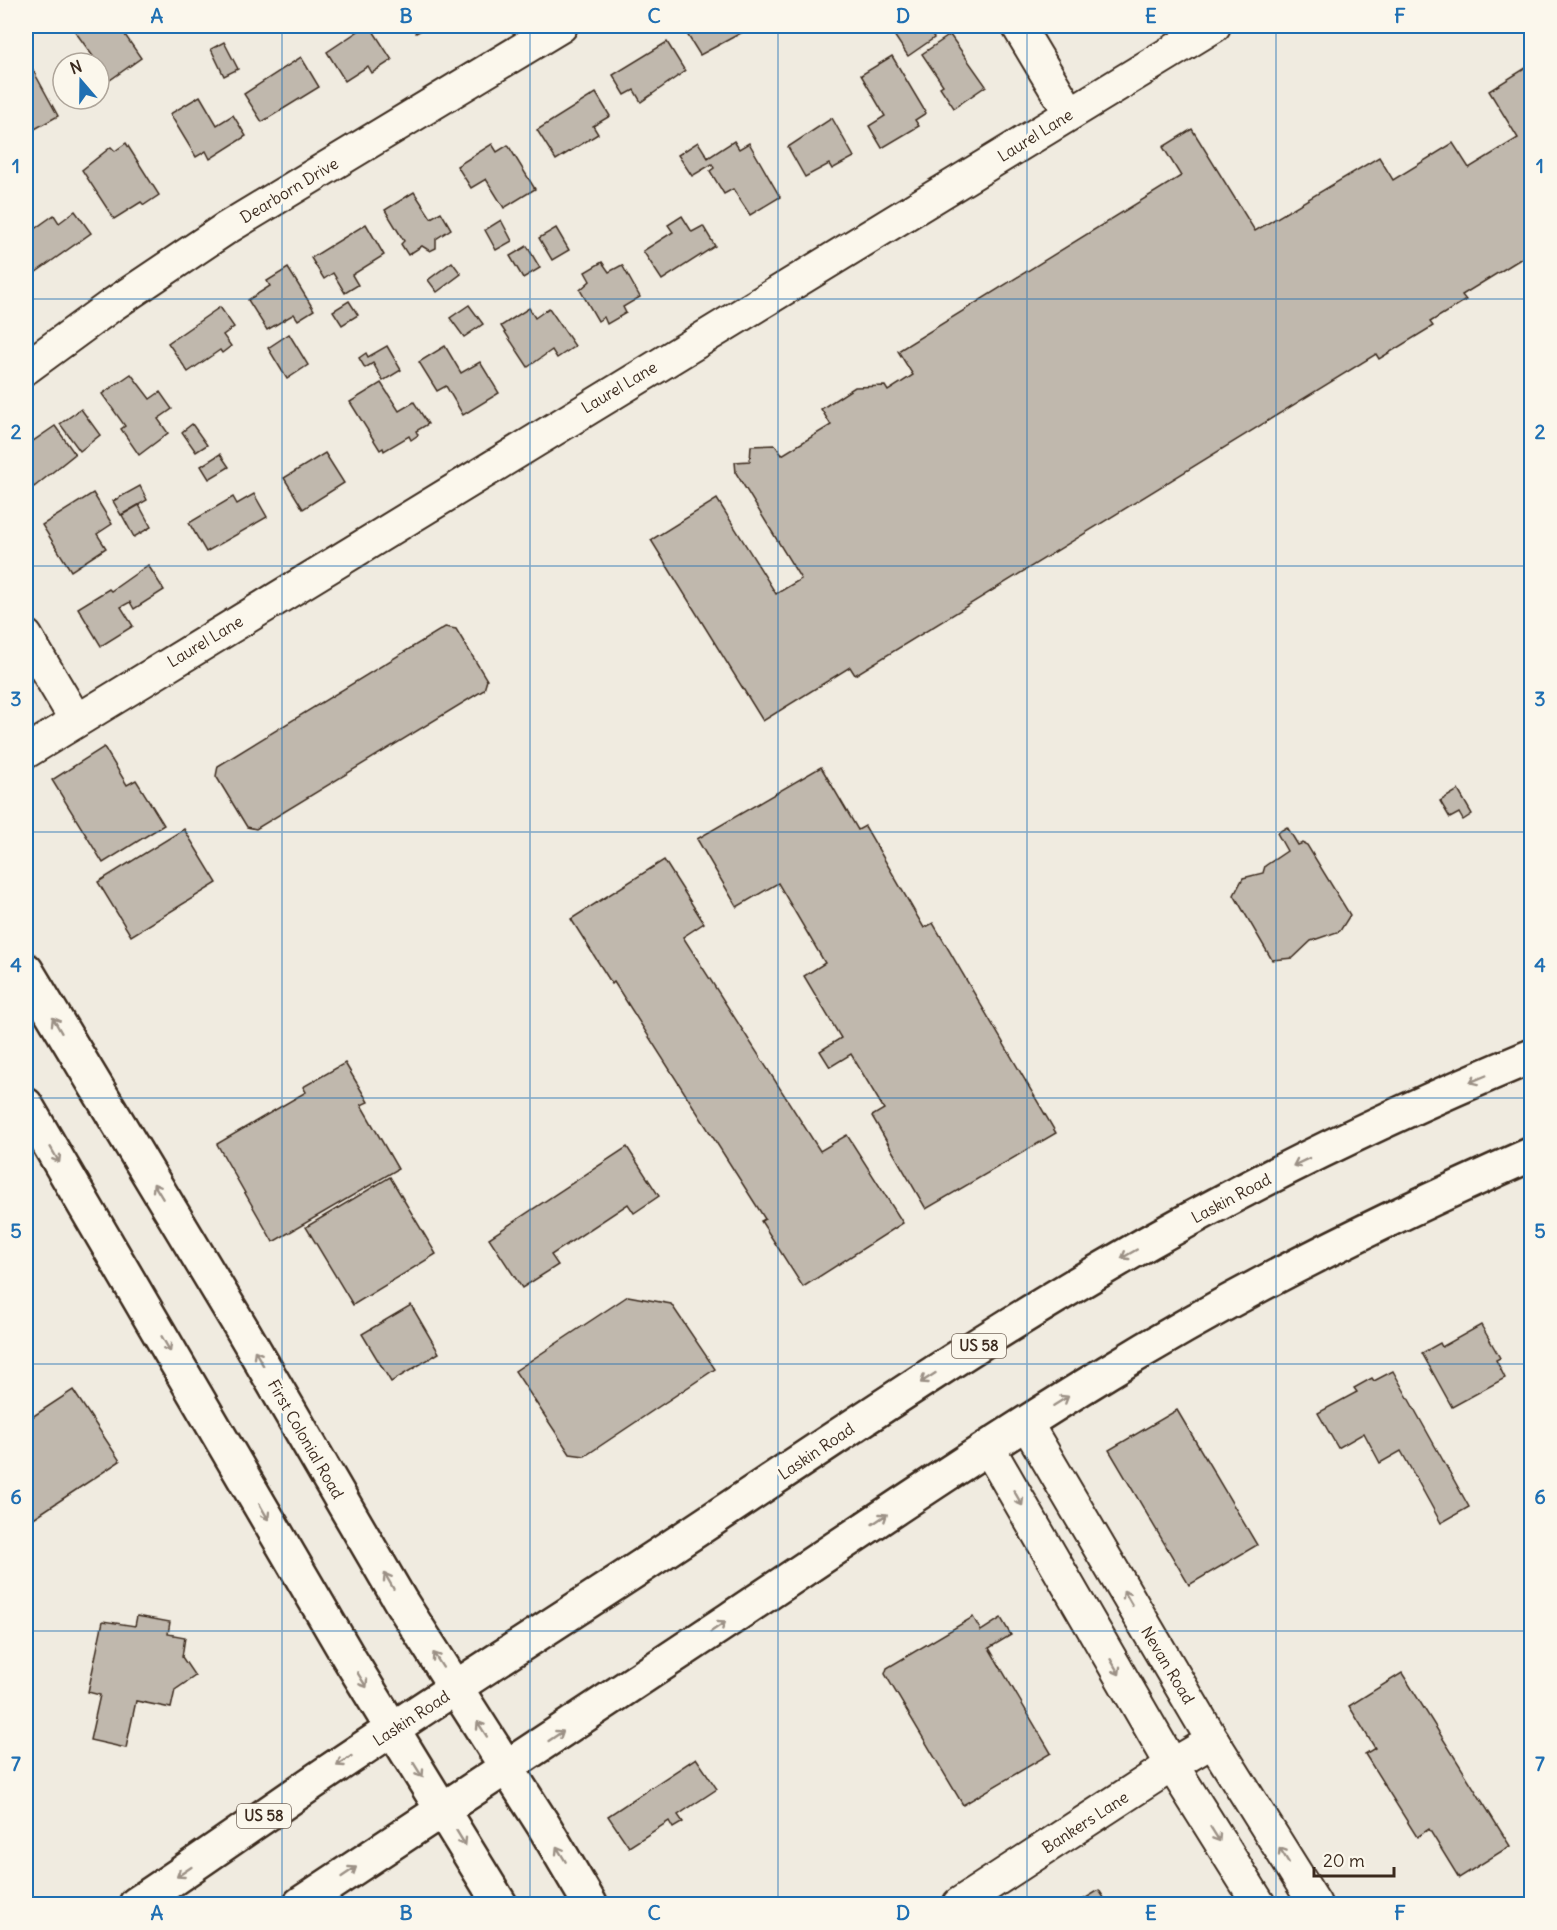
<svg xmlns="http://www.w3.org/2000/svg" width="1557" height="1930" viewBox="0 0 1557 1930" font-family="Delius,sans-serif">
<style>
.building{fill:#c0b8ad;stroke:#3b2a1e;stroke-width:1.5}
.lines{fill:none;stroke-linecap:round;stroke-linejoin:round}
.minor-casing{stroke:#3b2a1e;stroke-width:36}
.secondary-casing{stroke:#3b2a1e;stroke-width:38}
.primary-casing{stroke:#3b2a1e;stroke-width:38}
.minor{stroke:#fbf7ec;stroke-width:32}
.secondary{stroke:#fbf7ec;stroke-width:33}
.primary{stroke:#fbf7ec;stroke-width:33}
.oneway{stroke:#9b9085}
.grid{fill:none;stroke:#1f6fb2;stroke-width:1.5;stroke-opacity:0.55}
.labels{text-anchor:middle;stroke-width:6;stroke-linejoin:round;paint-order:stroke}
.shield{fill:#fbf7ec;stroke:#75685c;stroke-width:1.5}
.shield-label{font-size:15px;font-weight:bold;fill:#3b2a1e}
.street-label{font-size:16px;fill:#3b2a1e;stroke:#fbf7ec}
.neatline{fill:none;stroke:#1f6fb2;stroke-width:2}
.grid-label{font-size:20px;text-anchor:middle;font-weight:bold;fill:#1f6fb2}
</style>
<rect width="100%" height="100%" fill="#f0ebe0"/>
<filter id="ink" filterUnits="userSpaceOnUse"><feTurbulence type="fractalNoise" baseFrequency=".0167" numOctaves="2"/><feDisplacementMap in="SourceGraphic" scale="12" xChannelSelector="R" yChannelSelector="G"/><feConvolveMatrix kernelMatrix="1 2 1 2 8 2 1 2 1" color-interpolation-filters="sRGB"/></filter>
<g filter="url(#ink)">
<g class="building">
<polygon points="81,26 137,26 125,35 141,58 110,80 74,30"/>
<polygon points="366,26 370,26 392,60 372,73 368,66 345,81 327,52"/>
<polygon points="411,26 429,26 416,33"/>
<polygon points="682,26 754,26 700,55"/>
<polygon points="901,26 938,26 930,31 934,38 908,56 892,32"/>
<polygon points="950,35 986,86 954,108 940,87 943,85 922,54"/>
<polygon points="224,42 238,69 224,76 211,49"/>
<polygon points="667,42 685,71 641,102 634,90 625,95 613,75"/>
<polygon points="892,56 926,113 915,120 919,126 882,148 869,126 885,116 861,75"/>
<polygon points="301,57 319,87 262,122 244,94"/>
<polygon points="29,63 58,116 26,134 26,65"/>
<polygon points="1532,64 1532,252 1462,295 1466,300 1430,322 1433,326 1379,359 1376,354 855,675 850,667 763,721 651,540 717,499 776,594 801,579 736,473 735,462 750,461 751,446 775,445 782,455 831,425 821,409 855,387 885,386 888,391 913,375 898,351 1181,176 1163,147 1192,129 1255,231 1379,157 1393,180 1453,143 1469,168 1518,138 1489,91"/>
<polygon points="596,93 610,116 593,126 598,134 556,160 537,130"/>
<polygon points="200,96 217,125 233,115 246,136 210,159 206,151 196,157 170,114"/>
<polygon points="832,118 854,157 832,169 829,164 805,177 788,147"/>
<polygon points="734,141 739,149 749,143 780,197 750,215 733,189 724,194 710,171 714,168 712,164 692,176 678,155 698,142 708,158"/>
<polygon points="126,143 159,195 144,205 141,202 114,219 82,170 111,147 115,151"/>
<polygon points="492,144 497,152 508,145 535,189 504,208 486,179 471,188 457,166"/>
<polygon points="414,192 431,218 441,212 451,229 436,239 436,248 430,251 422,246 408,255 401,244 404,241 385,210"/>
<polygon points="75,211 91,233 32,275 26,265 26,235 54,215 59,223"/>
<polygon points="682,216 692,232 703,226 715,246 662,280 643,251 673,232 668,225"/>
<polygon points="501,220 512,241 496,250 485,230"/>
<polygon points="366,224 384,255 352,275 358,285 345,293 333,273 324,279 311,258"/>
<polygon points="556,228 569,250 552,260 539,238"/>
<polygon points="527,246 540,268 523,278 510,256"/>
<polygon points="452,262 461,274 437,292 428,280"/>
<polygon points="602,262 609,272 622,265 640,297 623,307 626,313 607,324 604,317 598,321 580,290 590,281 585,272"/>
<polygon points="288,268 314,310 298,320 294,314 267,330 248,300 270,286 267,281"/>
<polygon points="349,301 358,315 342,325 333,311"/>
<polygon points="469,305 483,324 464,337 450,318"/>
<polygon points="220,307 234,327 223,335 231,346 222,353 220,350 188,372 168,343"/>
<polygon points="529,308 535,318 549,308 575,346 557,358 552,350 528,367 501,326"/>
<polygon points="289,334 308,365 287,379 268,348"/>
<polygon points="387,346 401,370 383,381 373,363 365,368 359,358 366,353 368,357"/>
<polygon points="445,346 461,373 480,362 499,393 463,415 446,386 437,391 419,362"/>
<polygon points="131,374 150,399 160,392 172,409 158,419 168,433 139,455 121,429 125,426 102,394"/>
<polygon points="381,383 399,411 414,402 428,424 416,431 418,435 411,440 409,436 384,451 383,448 380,450 350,402"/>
<polygon points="81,409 100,435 80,451 60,424"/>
<polygon points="192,424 207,445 196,452 182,432"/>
<polygon points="55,426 75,454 34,487 26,477 26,446"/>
<polygon points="325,453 344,483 303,509 284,478"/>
<polygon points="220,454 229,467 209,479 201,466"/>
<polygon points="140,486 147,500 121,515 113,501"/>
<polygon points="93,493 112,524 97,534 106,548 71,571 42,525"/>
<polygon points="254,494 267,517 206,552 189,523 233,497 237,504"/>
<polygon points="139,505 151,527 134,537 122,515"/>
<polygon points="148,565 164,590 134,609 130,602 121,607 133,626 101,646 78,608 109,589 111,591"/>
<polygon points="445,627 456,629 487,680 484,690 256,829 247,827 216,776 218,766"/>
<polygon points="104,747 127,785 136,780 164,825 103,863 52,780"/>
<polygon points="821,767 858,830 865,826 924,928 933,923 1056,1133 926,1209 872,1116 884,1109 851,1054 830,1067 820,1051 841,1038 804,976 825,963 778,883 737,907 697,839"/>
<polygon points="1458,790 1472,814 1463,820 1459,813 1450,818 1440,801"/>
<polygon points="1287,827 1298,845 1303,843 1307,845 1350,915 1340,931 1311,941 1293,958 1272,960 1234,895 1243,878 1263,873 1265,866 1287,851 1277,833"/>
<polygon points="184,829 217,883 131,936 98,882"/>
<polygon points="664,860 704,923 683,937 820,1151 847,1135 903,1223 803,1287 761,1221 765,1219 614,982 612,984 571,919"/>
<polygon points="345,1063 368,1102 361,1105 398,1169 273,1242 217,1144 306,1092 303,1087"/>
<polygon points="627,1147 659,1196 634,1213 628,1204 551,1255 558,1265 522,1288 489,1238"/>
<polygon points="390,1177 436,1254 353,1305 306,1227"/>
<polygon points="628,1296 671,1304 715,1369 585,1456 570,1454 515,1371"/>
<polygon points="411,1305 439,1353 391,1382 362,1334"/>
<polygon points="1481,1325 1500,1358 1496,1360 1505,1378 1452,1407 1422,1353 1440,1343 1442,1347"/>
<polygon points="1393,1371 1469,1507 1441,1523 1401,1451 1380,1463 1364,1433 1338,1448 1318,1413 1357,1392 1354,1388 1372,1378 1374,1381"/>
<polygon points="73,1390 120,1461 26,1523 26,1421"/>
<polygon points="1177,1410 1257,1545 1189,1585 1109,1450"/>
<polygon points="137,1616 170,1622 168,1634 185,1637 182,1657 195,1676 175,1690 171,1708 136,1701 126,1748 90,1740 100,1695 88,1692 103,1621 135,1626"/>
<polygon points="973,1617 981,1631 1001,1618 1011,1635 989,1648 1051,1753 963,1805 885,1674 887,1668"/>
<polygon points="1402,1673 1510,1846 1459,1878 1429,1829 1417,1837 1365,1754 1375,1748 1349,1706"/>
<polygon points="696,1758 717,1789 678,1815 683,1822 673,1828 669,1821 629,1847 608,1816"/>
<polygon points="1099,1890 1108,1904 1076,1904"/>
</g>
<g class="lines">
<g class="minor-casing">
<g id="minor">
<polyline points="1018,26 1070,113"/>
<polyline points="26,368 112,305 225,229 561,26"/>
<polyline points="26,636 76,720"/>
<polyline points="26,752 1214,26"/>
<polyline points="1026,1423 1213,1741 1315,1904"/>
<polyline points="988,1447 1172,1765 1259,1904"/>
<polyline points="959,1904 1172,1765 1213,1741"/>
</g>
</g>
<g class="secondary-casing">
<g id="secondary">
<polyline points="26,970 242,1329 401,1602 544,1826 590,1904"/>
<polyline points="26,1105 349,1658 500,1904"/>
</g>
</g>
<g class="primary-casing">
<g id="primary">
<path d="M136,1904C199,1862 262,1817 325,1774C443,1694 564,1618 683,1539C822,1447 960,1352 1104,1268C1241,1187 1385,1117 1532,1056"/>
<path d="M300,1904C443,1809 587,1715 730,1619C854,1536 978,1451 1106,1373C1242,1289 1386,1218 1532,1154"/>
</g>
</g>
<use href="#minor" class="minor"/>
<use href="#secondary" class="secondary"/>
<use href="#primary" class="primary"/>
</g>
<defs><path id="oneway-shaft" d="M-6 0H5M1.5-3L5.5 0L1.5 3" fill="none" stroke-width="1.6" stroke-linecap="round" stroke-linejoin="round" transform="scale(1.5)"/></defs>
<g class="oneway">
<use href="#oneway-shaft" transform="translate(57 1025) rotate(-120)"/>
<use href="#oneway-shaft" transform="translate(1478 1079) rotate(157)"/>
<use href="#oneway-shaft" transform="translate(55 1155) rotate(60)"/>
<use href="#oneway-shaft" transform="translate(1301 1162) rotate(154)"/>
<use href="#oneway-shaft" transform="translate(158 1191) rotate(-121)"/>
<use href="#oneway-shaft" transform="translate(1129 1254) rotate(150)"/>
<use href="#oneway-shaft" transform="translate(166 1344) rotate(60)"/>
<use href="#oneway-shaft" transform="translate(259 1358) rotate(-120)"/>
<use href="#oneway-shaft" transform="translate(928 1378) rotate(147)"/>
<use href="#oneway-shaft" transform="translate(1061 1401) rotate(-32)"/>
<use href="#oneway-shaft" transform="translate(1018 1498) rotate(60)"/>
<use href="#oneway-shaft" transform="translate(264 1512) rotate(60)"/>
<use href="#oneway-shaft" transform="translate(880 1519) rotate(-34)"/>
<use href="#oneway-shaft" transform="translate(389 1581) rotate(-120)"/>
<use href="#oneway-shaft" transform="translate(1128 1598) rotate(-120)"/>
<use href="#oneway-shaft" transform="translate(718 1627) rotate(-34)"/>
<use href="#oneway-shaft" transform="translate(438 1660) rotate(-123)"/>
<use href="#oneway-shaft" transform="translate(1115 1667) rotate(60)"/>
<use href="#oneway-shaft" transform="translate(362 1680) rotate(58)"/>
<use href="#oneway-shaft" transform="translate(482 1729) rotate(-123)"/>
<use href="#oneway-shaft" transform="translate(556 1736) rotate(-34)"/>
<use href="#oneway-shaft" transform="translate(344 1761) rotate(147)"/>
<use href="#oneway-shaft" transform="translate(418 1770) rotate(58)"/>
<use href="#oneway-shaft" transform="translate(1215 1834) rotate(58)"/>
<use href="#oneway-shaft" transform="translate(461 1838) rotate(59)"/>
<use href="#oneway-shaft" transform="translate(561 1854) rotate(-121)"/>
<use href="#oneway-shaft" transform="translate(1284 1855) rotate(-122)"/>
<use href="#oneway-shaft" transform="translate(184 1872) rotate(146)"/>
<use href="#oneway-shaft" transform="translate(349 1872) rotate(-34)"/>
</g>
</g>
<path class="grid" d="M282,26V1904M530,26V1904M778,26V1904M1027,26V1904M1276,26V1904M26,299H1532M26,566H1532M26,832H1532M26,1098H1532M26,1364H1532M26,1631H1532"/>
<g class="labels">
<g class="shield">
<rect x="952" y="1334" width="54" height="24" rx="4.5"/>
<rect x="237" y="1804" width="54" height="24" rx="4.5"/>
</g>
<g class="shield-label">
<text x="979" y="1351">US 58</text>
<text x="264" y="1821">US 58</text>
</g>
<g class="street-label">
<text transform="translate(1035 135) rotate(-32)" y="6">Laurel Lane</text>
<text transform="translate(289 190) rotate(-31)" y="6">Dearborn Drive</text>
<text transform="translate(619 387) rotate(-31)" y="6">Laurel Lane</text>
<text transform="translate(205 641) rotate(-31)" y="6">Laurel Lane</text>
<text transform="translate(1231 1198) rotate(-28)" y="6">Laskin Road</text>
<text transform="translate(306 1439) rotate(60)" y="6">First Colonial Road</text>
<text transform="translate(816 1451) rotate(-34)" y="6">Laskin Road</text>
<text transform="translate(1168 1665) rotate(59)" y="6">Nevan Road</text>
<text transform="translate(411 1718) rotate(-33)" y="6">Laskin Road</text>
<text transform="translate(1085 1822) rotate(-33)" y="6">Bankers Lane</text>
</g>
</g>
<rect width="1557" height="1930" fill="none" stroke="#fbf7ec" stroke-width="66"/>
<g transform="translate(81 81) rotate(340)"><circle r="28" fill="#fbf7ec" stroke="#aea59a" stroke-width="1.5"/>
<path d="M0-4.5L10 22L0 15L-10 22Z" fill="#1f6fb2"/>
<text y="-9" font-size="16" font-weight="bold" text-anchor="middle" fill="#3b2a1e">N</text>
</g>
<path d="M1314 1867v9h80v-9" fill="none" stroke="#3b2a1e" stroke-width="3"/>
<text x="1323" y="1867" font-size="18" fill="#3b2a1e" stroke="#fbf7ec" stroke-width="4.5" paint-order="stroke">20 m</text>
<rect x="33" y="33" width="1491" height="1864" class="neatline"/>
<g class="grid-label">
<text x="157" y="23">A</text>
<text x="406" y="23">B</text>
<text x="654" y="23">C</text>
<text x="903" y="23">D</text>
<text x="1151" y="23">E</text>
<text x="1400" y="23">F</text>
<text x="16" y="173">1</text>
<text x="1540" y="173">1</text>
<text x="16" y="439">2</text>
<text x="1540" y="439">2</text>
<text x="16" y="706">3</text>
<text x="1540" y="706">3</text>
<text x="16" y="972">4</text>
<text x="1540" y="972">4</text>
<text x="16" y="1238">5</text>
<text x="1540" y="1238">5</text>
<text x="16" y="1504">6</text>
<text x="1540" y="1504">6</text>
<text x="16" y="1771">7</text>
<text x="1540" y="1771">7</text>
<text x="157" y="1920">A</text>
<text x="406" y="1920">B</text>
<text x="654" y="1920">C</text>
<text x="903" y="1920">D</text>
<text x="1151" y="1920">E</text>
<text x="1400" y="1920">F</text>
</g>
</svg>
